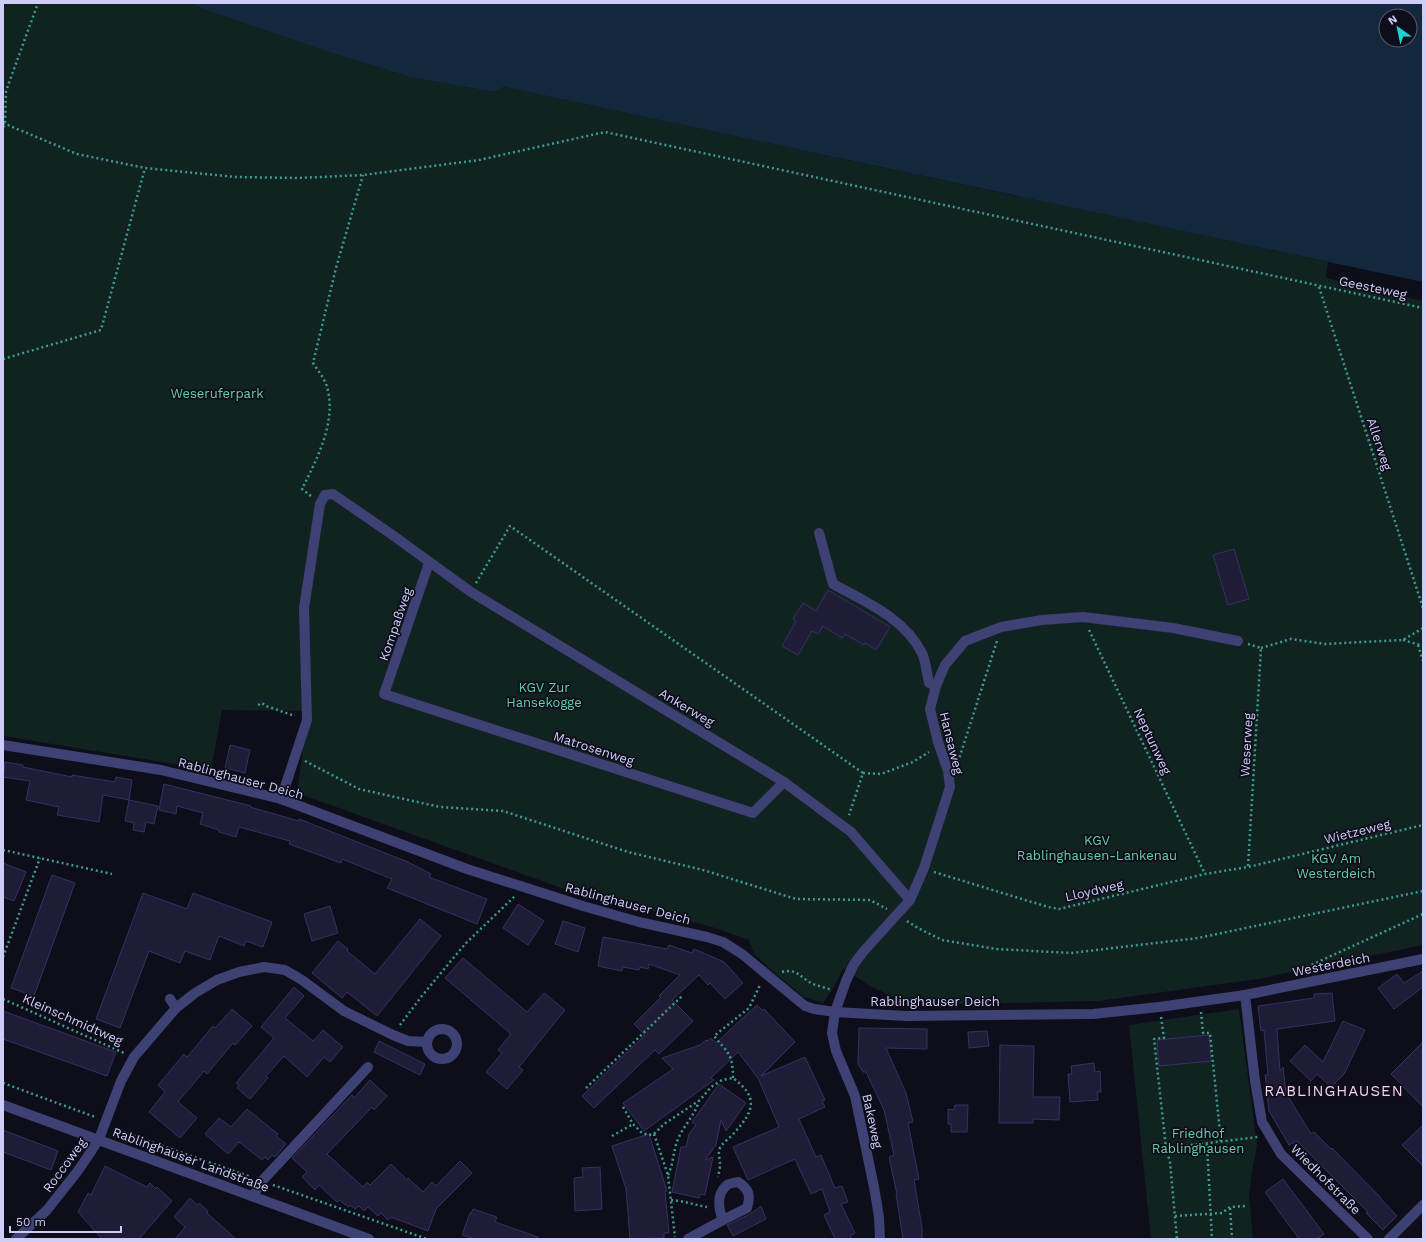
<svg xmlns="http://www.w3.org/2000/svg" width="1426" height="1242" viewBox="0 0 1426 1242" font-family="'Work Sans',sans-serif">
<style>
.green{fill:#112321}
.water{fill:#13283d;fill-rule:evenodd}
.building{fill:#1f1c38;stroke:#363161}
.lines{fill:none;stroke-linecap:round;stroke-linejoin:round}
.path{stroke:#3c9d8e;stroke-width:2.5;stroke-dasharray:2 3;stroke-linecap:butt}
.minor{stroke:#3e4173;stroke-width:10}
.labels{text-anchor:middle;stroke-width:3.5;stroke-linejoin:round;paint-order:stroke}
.street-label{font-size:13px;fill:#cecdf8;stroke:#0e0d1a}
.park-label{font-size:13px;fill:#64cda9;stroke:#0e0d1a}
.quarter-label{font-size:15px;letter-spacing:1px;fill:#f8cfed;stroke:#0e0d1a}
</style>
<rect width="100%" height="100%" fill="#0e0d1a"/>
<g class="green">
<polygon points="3,3 192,3 203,9 325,51 410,77 493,92 504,87 1328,262 1326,278 1423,301 1423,945 1258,979 1098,1001 911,1005 870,986 843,968 835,985 823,1003 804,997 776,974 754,954 749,940 709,926 564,889 297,793 308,711 222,710 211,770 3,736"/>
<polygon points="1239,1009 1257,1145 1252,1171 1249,1196 1253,1239 1151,1239 1129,1025"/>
</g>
<path class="water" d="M192,3H1423V282L504,87L493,92L410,77L325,51L203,9ZM1386,16H1410V40H1386Z"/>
<g class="building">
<polygon points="1234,549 1249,599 1228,605 1213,555"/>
<polygon points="828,590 890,627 876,650 865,643 864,645 845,634 842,638 823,626 818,634 812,631 798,655 782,646 796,621 793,619 803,603 816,611"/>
<polygon points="230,745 250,750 245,773 225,768"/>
<polygon points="5,762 23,765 23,767 72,777 72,775 115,782 116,777 132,780 129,800 158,806 154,824 146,822 144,832 133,830 134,823 125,821 129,800 103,795 99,822 57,815 59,807 26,800 30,781 3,777"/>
<polygon points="164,784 251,806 250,807 299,821 299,819 408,862 431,874 429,877 487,899 477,924 387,888 392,879 342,859 341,863 289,844 290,841 239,827 236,837 219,832 219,830 200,824 203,813 177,806 176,814 159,810"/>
<polygon points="3,863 26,872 14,901 3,897"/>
<polygon points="52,875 75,883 34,996 11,988"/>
<polygon points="143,893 187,909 193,893 272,922 263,947 246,941 244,946 219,936 210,960 185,951 180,963 149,951 120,1028 96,1019"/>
<polygon points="518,904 544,921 528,945 503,928"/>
<polygon points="330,906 338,933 312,941 304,914"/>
<polygon points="420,919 441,936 377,1016 347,992 342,998 312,973 338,941 348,949 347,951 375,974"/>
<polygon points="563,921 585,928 578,952 555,944"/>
<polygon points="603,937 667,949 669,945 692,953 694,949 724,962 743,983 725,999 710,983 708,985 699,975 672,1000 693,1021 659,1054 655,1050 594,1108 582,1096 645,1035 634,1024 661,997 659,996 680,975 649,964 648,969 640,967 639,970 623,967 622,971 598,966"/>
<polygon points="463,958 527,1012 544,993 565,1010 519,1067 523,1070 507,1089 486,1072 502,1053 498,1050 511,1034 445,978"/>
<polygon points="1423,971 1423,987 1394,1009 1378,988 1397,974 1404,983"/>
<polygon points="294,987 304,996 285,1018 313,1041 323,1030 343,1047 330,1062 324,1057 307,1077 284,1056 266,1076 268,1078 250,1099 237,1088 239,1085 236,1083 274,1038 261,1027"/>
<polygon points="1332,993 1335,1021 1277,1029 1280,1071 1283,1067 1286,1093 1311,1134 1314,1132 1331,1149 1332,1148 1381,1198 1381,1199 1397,1216 1383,1230 1366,1213 1368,1212 1297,1141 1289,1145 1269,1111 1265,1075 1268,1075 1264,1030 1261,1031 1258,1006 1314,998 1314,994"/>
<polygon points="757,1005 762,1010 764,1009 795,1042 761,1076 805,1057 825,1100 822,1101 825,1107 799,1119 816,1157 821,1155 835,1188 842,1186 848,1202 841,1204 855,1233 850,1236 852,1239 835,1239 824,1215 830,1212 822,1189 811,1194 795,1159 748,1180 733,1147 779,1127 758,1078 738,1052 711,1078 714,1080 644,1131 623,1103 673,1069 662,1058 700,1045 706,1040 707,1041 711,1038 716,1043"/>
<polygon points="232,1009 252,1026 235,1045 233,1043 207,1074 204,1071 178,1102 197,1118 180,1138 149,1112 165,1092 158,1085 184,1054 187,1057 213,1026 215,1028"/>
<polygon points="3,1011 116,1052 107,1076 3,1039"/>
<polygon points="1343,1021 1365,1030 1344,1074 1331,1087 1317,1074 1311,1081 1290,1061 1305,1045 1323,1062"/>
<polygon points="859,1028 927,1029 927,1049 886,1048 906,1093 913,1122 908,1123 919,1179 914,1180 922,1228 922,1239 903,1239 896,1194 897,1194 889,1157 894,1155 884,1110 866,1072 863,1072 858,1064"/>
<polygon points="987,1031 989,1046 969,1048 968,1032"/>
<polygon points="1209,1035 1211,1061 1159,1066 1157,1040"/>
<polygon points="379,1041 425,1064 420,1075 374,1052"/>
<polygon points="1423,1042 1423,1107 1391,1074"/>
<polygon points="1000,1045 1034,1046 1033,1097 1060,1097 1059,1120 1033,1119 1033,1123 999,1123"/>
<polygon points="1094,1063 1095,1072 1100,1071 1101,1092 1097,1092 1098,1100 1070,1102 1068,1074 1072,1074 1071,1066"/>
<polygon points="370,1080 387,1096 374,1110 372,1107 327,1154 363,1187 367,1182 370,1185 391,1164 407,1180 408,1178 423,1192 432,1182 436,1186 460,1161 472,1173 436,1209 428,1231 391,1217 388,1220 381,1213 378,1216 368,1207 364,1211 359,1206 355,1209 350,1205 348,1207 346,1204 345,1205 340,1200 337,1202 319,1185 315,1190 302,1177 307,1172 292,1158 352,1095 354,1098"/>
<polygon points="719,1084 746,1103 726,1131 721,1120 716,1145 705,1160 713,1157 705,1195 700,1194 699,1198 672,1192 681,1147 686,1147 689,1134 696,1125 692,1122"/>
<polygon points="955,1105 968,1105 967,1132 951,1132 951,1124 948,1124 948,1109 954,1110"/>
<polygon points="247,1109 278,1134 276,1136 286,1144 275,1157 272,1155 268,1160 265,1157 262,1160 239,1142 228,1154 205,1134 219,1118 231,1127"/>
<polygon points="1423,1125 1423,1166 1402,1145"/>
<polygon points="3,1130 58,1151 51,1170 3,1152"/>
<polygon points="649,1134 667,1191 665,1191 669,1233 664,1233 664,1238 630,1239 626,1189 612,1146"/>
<polygon points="105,1166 147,1187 150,1183 156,1189 157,1187 172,1201 139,1239 102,1239 78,1212 88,1193 91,1195"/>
<polygon points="600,1167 602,1209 575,1211 574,1178 583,1177 582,1168"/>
<polygon points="1283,1179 1324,1234 1317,1239 1299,1239 1265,1192"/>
<polygon points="190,1198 197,1205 199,1203 208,1211 207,1213 236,1239 175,1239 185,1227 174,1217"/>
<polygon points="761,1206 766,1219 733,1236 727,1225 750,1214"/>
<polygon points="473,1209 497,1217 495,1222 538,1237 538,1239 475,1239 462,1235 470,1213 471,1214"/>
</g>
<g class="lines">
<g class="path">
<polyline points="3,123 77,154 145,168 236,177 298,178 363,175 479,160 605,132 1423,308"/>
<polyline points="3,127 5,125 6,91 38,3"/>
<polyline points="1319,287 1423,608"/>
<polyline points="3,359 101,330 145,168"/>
<path d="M311,496L302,489C317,459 337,421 327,387C325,379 318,371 313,363L336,268L363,175"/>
<polyline points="476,583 510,526 863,773 849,815"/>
<polyline points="1089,630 1205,874"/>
<polyline points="1403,640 1423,646"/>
<polyline points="1248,644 1261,648 1248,867"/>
<polyline points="1418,645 1423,661"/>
<polyline points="1261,648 1291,639 1324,644 1403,640 1423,628"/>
<polyline points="258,705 262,703 266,706 295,716"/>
<polyline points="305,761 359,789 440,807 503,811 628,852 703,870 796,899 870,900 887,909"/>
<polyline points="958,762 997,641"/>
<polyline points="863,773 881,774 913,762 929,752"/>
<polyline points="3,850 112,874"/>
<polyline points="934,872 1048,907 1059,909 1205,874 1248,867 1423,825"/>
<polyline points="907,921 918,928 942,940 996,949 1071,953 1198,938 1423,891"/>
<polyline points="3,957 40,858"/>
<polyline points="1298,971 1423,914"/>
<path d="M782,972C798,968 800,978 813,984C819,986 826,988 832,990"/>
<polyline points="3,999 124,1053"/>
<polyline points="1201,1012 1203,1033 1210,1033 1221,1142"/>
<polyline points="1161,1017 1164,1038 1154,1039 1166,1148 1170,1162 1177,1239"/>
<polyline points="400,1025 421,997 465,944 515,896"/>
<path d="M733,1078C733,1054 728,1053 714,1036L749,1008L760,985"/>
<polyline points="3,1083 95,1117"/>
<polyline points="586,1088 682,996"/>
<path d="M623,1107L633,1124L642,1133L649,1135L654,1134L664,1124L700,1100L711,1087L722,1080L733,1078C758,1097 755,1110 735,1132C731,1137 725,1141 721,1146C717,1152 720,1158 720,1164C720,1168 719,1173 718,1177"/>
<polyline points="115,1128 120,1131 251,1177"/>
<polyline points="654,1134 668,1175 675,1237"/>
<polyline points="612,1136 633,1124"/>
<polyline points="1207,1144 1212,1239"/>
<polyline points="1166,1148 1258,1137"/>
<path d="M668,1175C674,1163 673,1150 678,1139C684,1125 695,1115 699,1101"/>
<polyline points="273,1185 427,1239"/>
<path d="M671,1200C684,1201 695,1205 707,1207"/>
<polyline points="1230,1208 1232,1239"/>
<polyline points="1175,1216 1222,1213 1230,1207 1245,1206"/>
</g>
<g class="minor">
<path d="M819,533L833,584C866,602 904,618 922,653C926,662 927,674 929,683L936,686"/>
<polyline points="429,563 384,694 753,813 784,782"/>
<polyline points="3,745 161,770 281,799 467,869 583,906 639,922 707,937 723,942 742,954 805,1006 814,1009 835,1012 906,1016 1093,1014 1159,1007 1245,995 1423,959"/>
<polyline points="281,799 307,720 304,608 320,504 325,495 333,494 391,534 471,592 784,782 851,832 910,900"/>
<polyline points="1245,995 1255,1081 1262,1122 1281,1154 1368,1239"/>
<polyline points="170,999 176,1008"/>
<circle cx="442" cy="1044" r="15"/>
<polyline points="3,1105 369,1239"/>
<path d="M738,1182C749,1189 751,1195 747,1208L723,1220C719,1210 716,1195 726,1186C728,1183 734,1183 738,1182Z"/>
<polyline points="253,1196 262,1181 368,1067"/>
<polyline points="16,1239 47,1210 77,1172 88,1156 99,1139 121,1081 134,1057 176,1008 195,993 217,980 239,972 264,967 285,970 302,980 344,1011 393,1035 408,1041 427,1042"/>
<polyline points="688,1239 723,1220"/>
<polyline points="880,1239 879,1217 874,1187 855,1096 836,1051 832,1033 835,1012 846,981 854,964 863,952 910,900 924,868 950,787 948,771 938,742 930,709 936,686 945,665 965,641 1001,627 1042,620 1083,617 1173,628 1238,641"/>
<polyline points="1389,1239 1423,1205"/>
</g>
</g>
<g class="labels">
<g class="street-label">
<text transform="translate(1373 287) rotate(12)" y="5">Geesteweg</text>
<text transform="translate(1380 444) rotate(72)" y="5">Allerweg</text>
<text transform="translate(395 624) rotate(-71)" y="5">Kompaßweg</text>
<text transform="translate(687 707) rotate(31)" y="5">Ankerweg</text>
<text transform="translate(1153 741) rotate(65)" y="5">Neptunweg</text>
<text transform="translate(952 743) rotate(76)" y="5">Hansaweg</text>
<text transform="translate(1246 745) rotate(-87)" y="5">Weserweg</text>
<text transform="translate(594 748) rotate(18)" y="5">Matrosenweg</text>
<text transform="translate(241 778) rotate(15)" y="5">Rablinghauser Deich</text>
<text transform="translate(1357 831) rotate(-14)" y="5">Wietzeweg</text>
<text transform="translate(1094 890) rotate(-13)" y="5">Lloydweg</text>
<text transform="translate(628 903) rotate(15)" y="5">Rablinghauser Deich</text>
<text transform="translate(1331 964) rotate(-11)" y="5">Westerdeich</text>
<text x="935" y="1006">Rablinghauser Deich</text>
<text transform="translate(73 1019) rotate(24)" y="5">Kleinschmidtweg</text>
<text transform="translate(873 1121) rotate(78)" y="5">Bakeweg</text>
<text transform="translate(191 1159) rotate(20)" y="5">Rablinghauser Landstraße</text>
<text transform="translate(64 1165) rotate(-54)" y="5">Roccoweg</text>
<text transform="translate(1326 1179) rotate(45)" y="5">Wiedhofstraße</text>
</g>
<g class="park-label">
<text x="217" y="398">Weseruferpark</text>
<text x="544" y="692">KGV Zur<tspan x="544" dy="15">Hansekogge</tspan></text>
<text x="1097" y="845">KGV<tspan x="1097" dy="15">Rablinghausen-Lankenau</tspan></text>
<text x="1336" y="863">KGV Am<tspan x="1336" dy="15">Westerdeich</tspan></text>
<text x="1198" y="1138">Friedhof<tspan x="1198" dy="15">Rablinghausen</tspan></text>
</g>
<g class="quarter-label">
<text x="1334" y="1096">RABLINGHAUSEN</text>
</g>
</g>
<rect width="1426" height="1242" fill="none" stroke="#cecdf8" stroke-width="8"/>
<g transform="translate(1398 28) rotate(327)"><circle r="19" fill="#0e0d1a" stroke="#5b5a73"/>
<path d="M0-3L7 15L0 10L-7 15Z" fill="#1ed3d3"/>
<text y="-6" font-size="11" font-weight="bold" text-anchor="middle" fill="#cecdf8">N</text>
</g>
<path d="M10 1226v6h111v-6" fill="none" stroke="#cecdf8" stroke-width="2"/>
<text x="16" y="1226" font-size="12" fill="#cecdf8" stroke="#0e0d1a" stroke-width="3" paint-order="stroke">50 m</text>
</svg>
